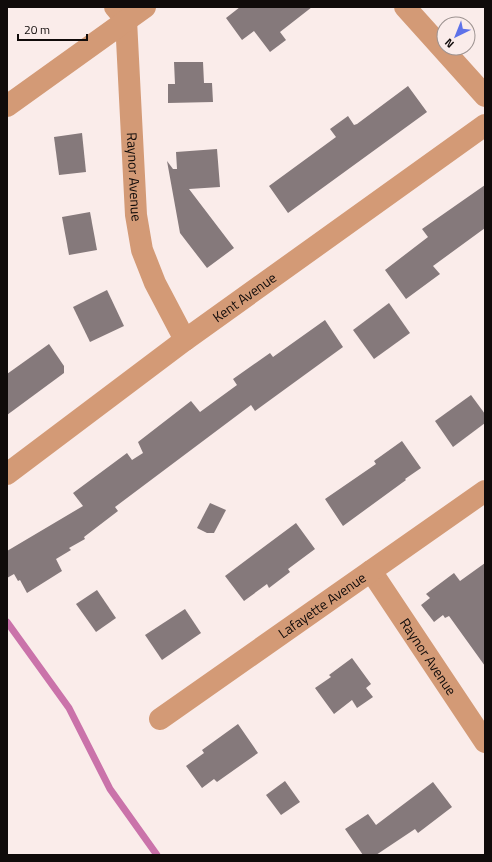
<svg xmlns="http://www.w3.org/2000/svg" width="492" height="862" viewBox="0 0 492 862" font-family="'Titillium Web',sans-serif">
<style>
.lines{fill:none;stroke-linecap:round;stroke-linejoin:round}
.stream{stroke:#ca73aa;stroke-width:7}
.building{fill:#85797b}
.minor{stroke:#d39a76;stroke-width:22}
.labels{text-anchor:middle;stroke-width:4;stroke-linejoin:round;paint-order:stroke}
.street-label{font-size:14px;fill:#100b0a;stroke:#faecea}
</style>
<rect width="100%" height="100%" fill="#faecea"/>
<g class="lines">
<polyline class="stream" points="7,622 69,708 110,789 157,855"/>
</g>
<g class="building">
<polygon points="240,7 312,7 280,32 286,40 270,52 254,31 242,40 226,18"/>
<polygon points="174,62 203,62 204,83 212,83 213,102 168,103 168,84 175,84"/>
<polygon points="408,86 427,112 288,213 269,186 336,137 330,129 348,116 354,125 357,124"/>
<polygon points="82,133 86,172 59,175 54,137"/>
<polygon points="217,149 220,187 189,189 234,248 207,268 180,233 167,161 173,169 177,169 176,152"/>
<polygon points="485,185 485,228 433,266 440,274 406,299 385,270 428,237 422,229"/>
<polygon points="90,212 97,250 69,255 62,217"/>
<polygon points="107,290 124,326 90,342 73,307"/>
<polygon points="389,303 410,333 374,359 353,330"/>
<polygon points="325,320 343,347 255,411 251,405 115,507 118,511 84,537 85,539 69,548 71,550 56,559 62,571 27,593 20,580 18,581 14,574 7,578 7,551 83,506 73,493 127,453 132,460 143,453 138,442 191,401 200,412 237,385 233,379 270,353 273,357"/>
<polygon points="49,344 64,366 64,373 7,415 7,374"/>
<polygon points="471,395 485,414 485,423 453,447 435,421"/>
<polygon points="402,441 421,468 405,479 406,480 343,526 325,499 376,464 374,461"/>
<polygon points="210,503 226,510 214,533 207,533 197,528"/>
<polygon points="296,523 315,549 288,569 290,572 269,588 267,584 244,601 225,576"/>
<polygon points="485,563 485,666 449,616 445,618 443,615 434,622 421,605 430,598 426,594 454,573 460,581"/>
<polygon points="97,590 116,618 96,632 76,604"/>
<polygon points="185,609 201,633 162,660 145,635"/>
<polygon points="352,658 371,684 366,688 373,697 357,708 352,700 334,714 315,688 331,677 329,675"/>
<polygon points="238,724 258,753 217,782 214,779 202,788 186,766 204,753 202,750"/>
<polygon points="285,781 300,802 281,815 266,795"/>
<polygon points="433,782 452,807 418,833 415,829 376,855 363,855 345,829 368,814 376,825"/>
</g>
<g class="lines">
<g class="minor">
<path id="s1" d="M115,7L126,20L136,215L142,250L155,283L185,340"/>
<polyline points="405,7 485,96"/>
<polyline points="7,106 145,7"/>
<path id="s2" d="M7,474L185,340L485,125"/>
<path id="s3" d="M371,571L485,742"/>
<path id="s4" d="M160,719L485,491"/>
</g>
</g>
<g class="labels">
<g class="street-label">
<text dy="5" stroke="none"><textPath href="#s1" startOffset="174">Raynor Avenue</textPath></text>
<text dy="5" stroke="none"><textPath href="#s2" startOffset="296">Kent Avenue</textPath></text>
<text dy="5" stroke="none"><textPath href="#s4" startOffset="198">Lafayette Avenue</textPath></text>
<text dy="5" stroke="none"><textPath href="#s3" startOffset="103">Raynor Avenue</textPath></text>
</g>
</g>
<rect width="492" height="862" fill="none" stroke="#100b0a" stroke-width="16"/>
<g transform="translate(456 36) rotate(223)"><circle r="19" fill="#faecea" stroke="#9c9290"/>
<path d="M0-3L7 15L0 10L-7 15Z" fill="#5e72e9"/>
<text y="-6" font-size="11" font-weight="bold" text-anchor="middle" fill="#100b0a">N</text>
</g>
<path d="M18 34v6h69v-6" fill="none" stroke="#100b0a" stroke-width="2"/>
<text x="24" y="34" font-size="12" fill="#100b0a" stroke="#faecea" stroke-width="3" paint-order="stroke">20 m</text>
</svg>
